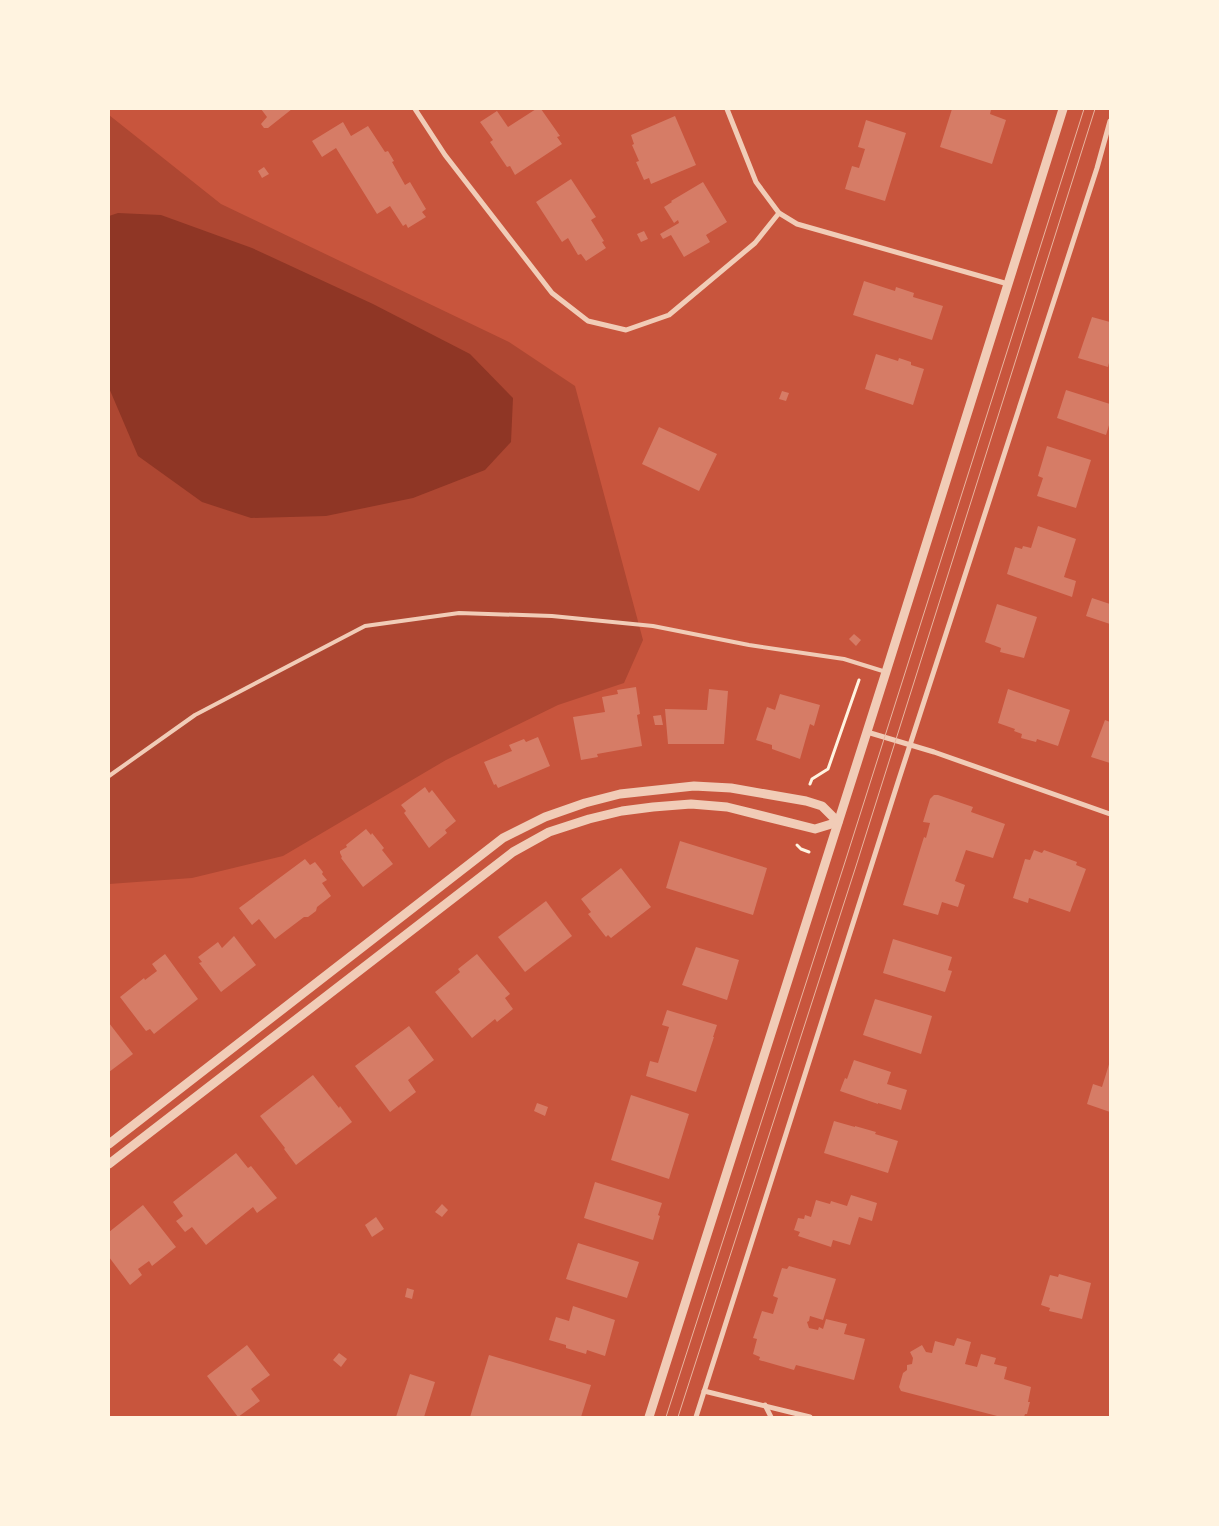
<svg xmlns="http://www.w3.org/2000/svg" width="1219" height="1526" viewBox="0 0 1219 1526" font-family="'Noto Sans',sans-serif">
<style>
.green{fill:#ae4732}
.water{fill:#8f3625}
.building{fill:#d67c66}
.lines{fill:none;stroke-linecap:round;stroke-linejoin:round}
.path{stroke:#fff3e0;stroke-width:3}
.service{stroke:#f1ccb7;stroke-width:4}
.minor{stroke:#f1ccb7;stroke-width:5}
.tertiary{stroke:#f1ccb7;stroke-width:9}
.tram{stroke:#e9b49f;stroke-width:1}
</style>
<rect width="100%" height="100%" fill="#c8553d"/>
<polygon class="green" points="109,115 221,204 509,342 575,386 643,640 624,683 558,705 446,760 283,856 192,878 109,884"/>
<polygon class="water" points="118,213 161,215 252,248 373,304 470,354 513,398 511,442 485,470 413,498 326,516 251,518 202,502 138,456 109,388 109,216"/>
<g class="building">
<polygon points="261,109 292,109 268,128 264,128 261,124 267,117"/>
<polygon points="536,109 541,109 560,136 557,137 562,144 515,175 510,166 507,167 490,142 493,140 480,122 497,111 508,127"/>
<polygon points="952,109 987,109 991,110 990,114 1006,120 992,164 940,147"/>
<polygon points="675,116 696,165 651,184 649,178 644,180 636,162 639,161 632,145 634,144 631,135"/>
<polygon points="866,120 906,133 885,201 845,189 852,166 859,168 865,149 858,147"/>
<polygon points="343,122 351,136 368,126 385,152 388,151 394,161 392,162 405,185 410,182 426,209 422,212 426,217 408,228 406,224 403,226 390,206 377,214 336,148 322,157 312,141"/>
<polygon points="264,167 269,174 262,178 258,171"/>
<polygon points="571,179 596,217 591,220 604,241 602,242 606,248 586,261 581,254 578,255 568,238 562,242 536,202"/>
<polygon points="703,182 727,222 706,235 710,242 684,257 671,235 663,239 660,234 679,223 678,220 674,223 664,207 672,202 671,201"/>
<polygon points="644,231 648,239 641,242 637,234"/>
<polygon points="864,281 895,291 896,287 914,293 913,297 943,306 932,340 853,315"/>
<polygon points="1092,317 1110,322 1110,359 1108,367 1078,358"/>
<polygon points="876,354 898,361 899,358 911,362 911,365 924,369 913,405 865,389"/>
<polygon points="1066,390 1110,404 1110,422 1106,435 1057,418"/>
<polygon points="782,391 789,393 786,401 779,399"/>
<polygon points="659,427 717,454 699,491 642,464"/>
<polygon points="1047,446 1091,460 1076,508 1037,496 1043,478 1038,476"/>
<polygon points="1038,526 1076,539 1064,577 1076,581 1072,597 1007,574 1015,547 1022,549 1023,546 1031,548"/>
<polygon points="1092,598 1110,604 1110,624 1086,616"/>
<polygon points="997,604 1037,617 1024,658 1000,652 1001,648 985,642"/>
<polygon points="854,634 861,640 856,646 849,639"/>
<polygon points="636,687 640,714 637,715 642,746 597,754 598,757 581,760 573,717 605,712 602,697 618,694 617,690"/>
<polygon points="709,689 728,691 724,744 668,744 665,709 707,710"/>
<polygon points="1008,689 1070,710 1058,746 1037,739 1036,742 1021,738 1022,734 1014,731 1015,729 998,723"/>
<polygon points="780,694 820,705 814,726 810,724 800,759 772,749 772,745 756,740 767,707 775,710"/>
<polygon points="661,715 663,725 655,725 653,716"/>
<polygon points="1105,720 1110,722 1110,763 1091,757"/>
<polygon points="538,737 550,766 498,788 496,784 494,785 484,762 512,751 509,745 524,739 526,742"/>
<polygon points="425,787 429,793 432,790 456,821 445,830 447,833 429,848 404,813 406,811 401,805"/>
<polygon points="934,795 938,795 973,807 971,812 1005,824 993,858 966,850 955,881 965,885 958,907 942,902 938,915 903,905 924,837 926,838 930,823 923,822 930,799"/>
<polygon points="366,829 371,835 372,833 384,848 382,850 393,864 363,887 341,858 342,857 340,853 340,851 347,847 346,845"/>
<polygon points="680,841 767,868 753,915 666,888"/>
<polygon points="1034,850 1042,853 1044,850 1077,862 1076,865 1086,869 1070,912 1029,898 1028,903 1013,898 1025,859 1030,860"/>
<polygon points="305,859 310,865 315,862 323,872 322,874 327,880 322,883 331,896 317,907 316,911 308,917 304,917 275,939 259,919 252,925 239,908"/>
<polygon points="621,868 651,907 611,938 608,935 606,937 588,914 591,912 581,899"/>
<polygon points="546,901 572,936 525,972 498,937"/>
<polygon points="234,936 256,965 221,992 199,963 202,962 198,957 218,942 222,948"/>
<polygon points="893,939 952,957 948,970 952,971 945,992 883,973"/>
<polygon points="696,947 739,960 727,1000 682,985"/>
<polygon points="165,954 198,999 154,1034 150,1029 146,1031 120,997 144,978 145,980 157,971 152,964"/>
<polygon points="477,954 510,994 505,998 513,1009 497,1022 495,1019 472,1038 435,992 459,973 460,972 458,969"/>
<polygon points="875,999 932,1016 921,1054 863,1035"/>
<polygon points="667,1010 717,1025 713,1037 714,1037 696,1092 646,1076 650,1061 658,1063 669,1027 662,1025"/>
<polygon points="109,1023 133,1054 109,1072"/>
<polygon points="409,1026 434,1060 408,1080 416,1092 390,1112 355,1066"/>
<polygon points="854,1060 891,1072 887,1084 907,1090 901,1110 878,1103 878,1104 840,1091 845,1078 847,1079"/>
<polygon points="1110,1061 1110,1112 1087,1104 1093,1084 1102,1087"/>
<polygon points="313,1075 339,1108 340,1106 352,1122 296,1165 284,1149 285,1148 260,1116"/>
<polygon points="631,1095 689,1114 669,1179 611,1160"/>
<polygon points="537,1103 548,1107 545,1116 534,1111"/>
<polygon points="834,1121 855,1127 855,1126 876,1132 875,1134 898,1141 888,1173 824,1153"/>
<polygon points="236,1153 248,1168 251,1166 277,1198 257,1213 253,1207 206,1245 192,1227 185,1232 176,1221 183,1216 173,1202"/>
<polygon points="595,1182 662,1203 658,1215 660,1216 653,1240 584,1218"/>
<polygon points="851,1195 877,1203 872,1221 859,1217 850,1245 833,1240 831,1247 798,1236 800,1232 794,1230 798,1218 804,1219 805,1215 811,1217 816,1200 830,1204 831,1201 847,1206"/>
<polygon points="442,1204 448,1210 442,1217 435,1212"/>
<polygon points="143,1205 176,1247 152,1266 149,1261 138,1269 142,1275 130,1285 109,1257 109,1232"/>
<polygon points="376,1217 384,1229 372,1237 365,1225"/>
<polygon points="578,1243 639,1262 627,1298 566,1279"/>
<polygon points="789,1266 836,1279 823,1320 810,1316 809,1321 807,1322 809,1328 818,1330 819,1327 823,1329 826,1319 847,1324 844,1334 865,1339 854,1380 796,1365 794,1370 759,1360 760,1357 753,1354 757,1339 753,1338 762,1311 773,1314 778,1298 773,1296 782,1268 787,1269"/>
<polygon points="1059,1274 1091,1283 1082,1319 1049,1311 1050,1308 1041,1305 1050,1275 1058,1277"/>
<polygon points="407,1288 414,1290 412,1299 405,1297"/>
<polygon points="573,1306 615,1320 605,1356 587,1350 586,1354 566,1348 566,1345 549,1340 556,1317 569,1321"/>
<polygon points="957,1338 971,1342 965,1364 977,1367 981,1354 996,1358 994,1364 1007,1367 1004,1379 1031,1387 1028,1402 1030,1402 1027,1414 1025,1414 1024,1417 1001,1417 901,1391 899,1387 903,1373 907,1370 907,1365 912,1364 913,1358 910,1352 922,1345 926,1352 932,1353 935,1341 954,1346"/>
<polygon points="247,1345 270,1375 251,1389 260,1401 238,1417 207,1376"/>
<polygon points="339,1353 347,1359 341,1367 333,1360"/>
<polygon points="489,1355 591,1385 581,1417 470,1417"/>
<polygon points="410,1374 435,1382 424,1417 396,1417"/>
</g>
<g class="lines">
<g class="path">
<polyline points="810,784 812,779 828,769 859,680"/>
<polyline points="797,845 801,849 809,852"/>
</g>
<polyline class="service" points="109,776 195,715 365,626 459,613 552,616 653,626 749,645 844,659 886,672"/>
<g class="minor">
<polyline points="415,109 445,155 552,293 588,321 626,330 669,315 755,243 779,213"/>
<polyline points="727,109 756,182 779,213 797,224 1008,284"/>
<polyline points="867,732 934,752 1110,814"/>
<polyline points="704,1391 810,1417"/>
<polyline points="765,1405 771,1417"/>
<polyline points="696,1417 898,782 1097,168 1110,121"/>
</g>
<g class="tertiary">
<polyline points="109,1144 503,838 545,817 585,803 620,794 694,786 731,788 806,801 822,806 838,822 815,829 727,807 691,804 653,807 622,811 589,819 549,832 513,852 109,1164"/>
<polyline points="649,1417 886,672 1063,109"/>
</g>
<g class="tram">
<polyline points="666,1417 845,862 1084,109"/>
<polyline points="678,1417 856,866 1095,109"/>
</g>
</g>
<rect width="1219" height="1526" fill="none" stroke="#fff3e0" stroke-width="220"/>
</svg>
